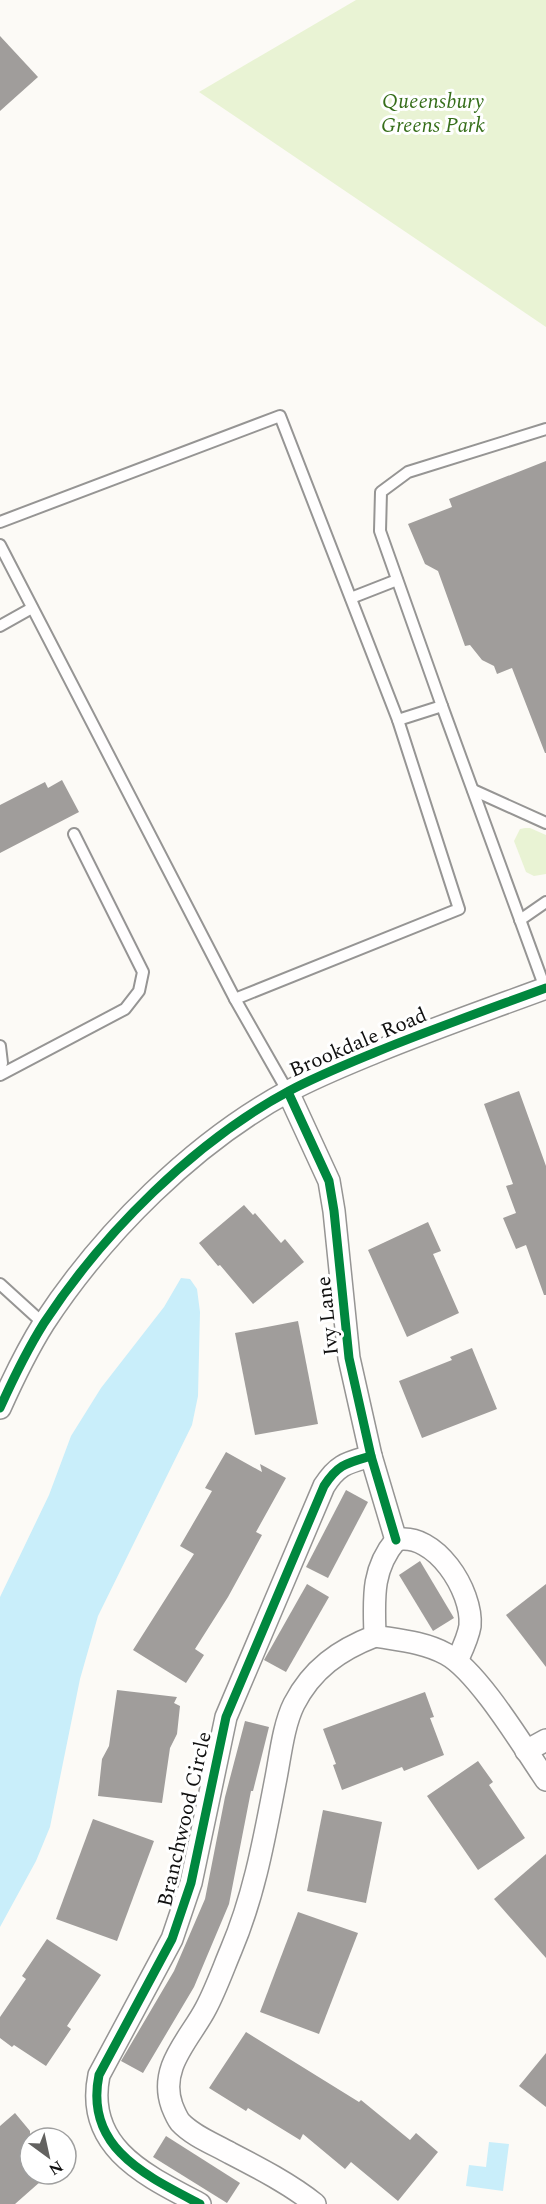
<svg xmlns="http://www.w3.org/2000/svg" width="546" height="2204" viewBox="0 0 546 2204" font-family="Spectral,serif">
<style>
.green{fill:#e9f3d4}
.water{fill:#c9eefa}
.building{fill:#a09d9b}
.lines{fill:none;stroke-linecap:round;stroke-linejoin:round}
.service-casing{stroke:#969594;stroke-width:14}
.minor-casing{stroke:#969594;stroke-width:24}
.service{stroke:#fffefe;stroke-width:10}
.minor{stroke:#fffefe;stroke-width:21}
.cycleway-casing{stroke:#fff;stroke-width:13}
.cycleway{stroke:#00873e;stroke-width:9}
.labels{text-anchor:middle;stroke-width:6;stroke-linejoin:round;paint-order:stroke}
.park-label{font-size:21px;font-style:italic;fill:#366e1a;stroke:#fff}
.street-label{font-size:21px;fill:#101010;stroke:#fff}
</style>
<rect width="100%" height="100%" fill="#fcfaf6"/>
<g class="green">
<polygon points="356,0 546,0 546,327 199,92"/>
<polygon points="525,828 530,828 546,835 546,874 534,876 526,872 514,841 520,829"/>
</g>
<g class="water">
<polygon points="181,1278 190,1279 197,1289 200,1312 198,1396 192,1425 98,1616 80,1679 50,1827 36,1861 0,1927 0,1597 49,1495 71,1436 101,1388 164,1307"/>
<polygon points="489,2142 509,2144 503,2191 466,2186 469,2165 486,2167"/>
</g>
<g class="building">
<polygon points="0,36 38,77 0,111"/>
<polygon points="546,461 546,753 545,753 512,668 497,674 494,666 482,660 470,645 465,646 438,571 425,564 408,524 452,507 449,499"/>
<polygon points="62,780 79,812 0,853 0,805 45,782 48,788"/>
<polygon points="519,1091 546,1166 546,1295 544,1295 526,1245 516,1249 503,1218 516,1213 506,1186 513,1184 484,1104"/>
<polygon points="244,1205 253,1215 255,1213 281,1243 285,1239 304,1262 253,1304 220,1265 218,1266 199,1243"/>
<polygon points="428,1222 441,1251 433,1254 459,1313 407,1337 368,1250"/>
<polygon points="298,1321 318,1424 255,1435 235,1333"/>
<polygon points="472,1348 497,1409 422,1438 399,1381 452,1360 450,1357"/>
<polygon points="226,1452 262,1472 260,1464 286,1478 256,1532 262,1535 228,1597 195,1649 204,1655 186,1683 133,1650 194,1554 180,1546 212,1491 205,1488"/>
<polygon points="346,1490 368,1502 328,1578 306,1567"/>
<polygon points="420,1561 454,1618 433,1631 399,1575"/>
<polygon points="307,1584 329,1597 286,1672 264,1660"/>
<polygon points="546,1584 546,1667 506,1615"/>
<polygon points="117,1690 177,1697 174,1703 180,1706 177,1734 170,1748 162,1803 98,1796 102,1759 109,1746"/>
<polygon points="425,1692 434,1717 430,1718 444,1755 404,1771 402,1767 342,1790 333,1765 336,1764 323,1729"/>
<polygon points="245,1721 269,1727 253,1791 251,1791 229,1904 194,1987 143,2073 121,2061 174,1971 205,1899 225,1797"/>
<polygon points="478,1761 493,1782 489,1785 525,1838 478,1870 427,1796"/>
<polygon points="323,1810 382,1822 366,1903 307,1891"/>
<polygon points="93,1819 154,1841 117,1941 56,1919"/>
<polygon points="546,1854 546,1958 494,1899"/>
<polygon points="298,1912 358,1933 319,2034 260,2012"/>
<polygon points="47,1939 101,1975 67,2026 71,2029 46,2066 14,2045 12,2047 0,2038 0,2017 26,1979 22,1976"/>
<polygon points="246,2032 359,2102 361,2100 410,2140 416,2133 438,2152 398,2201 351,2162 345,2169 303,2134 300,2140 248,2108 246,2111 209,2088"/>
<polygon points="546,2053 546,2107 519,2086"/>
<polygon points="15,2113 30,2131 30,2174 49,2174 15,2204 0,2204 0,2126"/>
<polygon points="166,2136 240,2183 227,2203 153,2157"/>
</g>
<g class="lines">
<g class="service-casing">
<g id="service">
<polyline points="0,522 280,416 398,720 459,909 235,999 0,545"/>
<polyline points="351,598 397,580"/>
<polyline points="0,626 32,608"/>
<polyline points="442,706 380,531 381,492 408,472 546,429"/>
<polyline points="398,720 442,706 545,988"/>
<polyline points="473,790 546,823"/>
<polyline points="520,920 546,902"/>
<polyline points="235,999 288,1092"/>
<polyline points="0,1046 2,1063 0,1069"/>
<polyline points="0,1075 125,1009 139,991 143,972 74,834"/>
<polyline points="0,1284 44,1324"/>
</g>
</g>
<g class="minor-casing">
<g id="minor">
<polyline points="288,1092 329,1181 334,1211 349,1358 371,1456 396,1540"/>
<path d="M0,1408C13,1379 27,1350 44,1323C103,1233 194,1142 289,1091C317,1076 347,1064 376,1052C432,1029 489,1009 546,988"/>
<path d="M396,1540C435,1531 473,1591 470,1626C468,1638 462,1650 457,1661"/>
<path d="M375,1636C398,1640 424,1642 446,1654C478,1671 524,1748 546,1780"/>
<polyline points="526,1751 546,1740"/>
<path d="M200,2204C147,2176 84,2148 99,2075L172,1939L191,1883L226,1717L324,1486C338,1464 347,1463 371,1456"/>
<path d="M315,2204C290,2184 259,2168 230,2153C214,2144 193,2136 180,2122C177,2118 174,2111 172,2106C158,2067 190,2039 206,2008C216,1989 223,1969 231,1950C254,1896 264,1840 275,1783C280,1759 283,1726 294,1704C312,1669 339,1650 375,1636C374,1599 371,1570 396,1540"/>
</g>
</g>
<use href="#service" class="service"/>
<use href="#minor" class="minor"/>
<g class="cycleway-casing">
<g id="cycleway">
<polyline points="288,1092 329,1181 334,1211 349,1358 371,1456 396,1540"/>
<path d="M0,1408C13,1379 27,1350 44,1323C103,1233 194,1142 289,1091C317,1076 347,1064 376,1052C432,1029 489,1009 546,988"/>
<path d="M200,2204C147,2176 84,2148 99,2075L172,1939L191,1883L226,1717L324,1486C338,1464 347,1463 371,1456"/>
</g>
</g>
<use href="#cycleway" class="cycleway"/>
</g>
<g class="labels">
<g class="park-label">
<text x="433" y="108">Queensbury<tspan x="433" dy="24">Greens Park</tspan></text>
</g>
<g class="street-label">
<text transform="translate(358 1042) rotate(-23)" y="7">Brookdale Road</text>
<text transform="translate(327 1316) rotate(-96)" y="7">Ivy Lane</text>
<text transform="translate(184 1819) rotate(-77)" y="7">Branchwood Circle</text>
</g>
</g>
<g transform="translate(48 2156) rotate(147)"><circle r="28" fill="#ffffff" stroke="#9f9f9f" stroke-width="1.5"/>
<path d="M0-4.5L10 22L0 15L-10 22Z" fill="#636260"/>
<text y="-9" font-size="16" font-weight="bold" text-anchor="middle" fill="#101010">N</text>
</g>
</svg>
